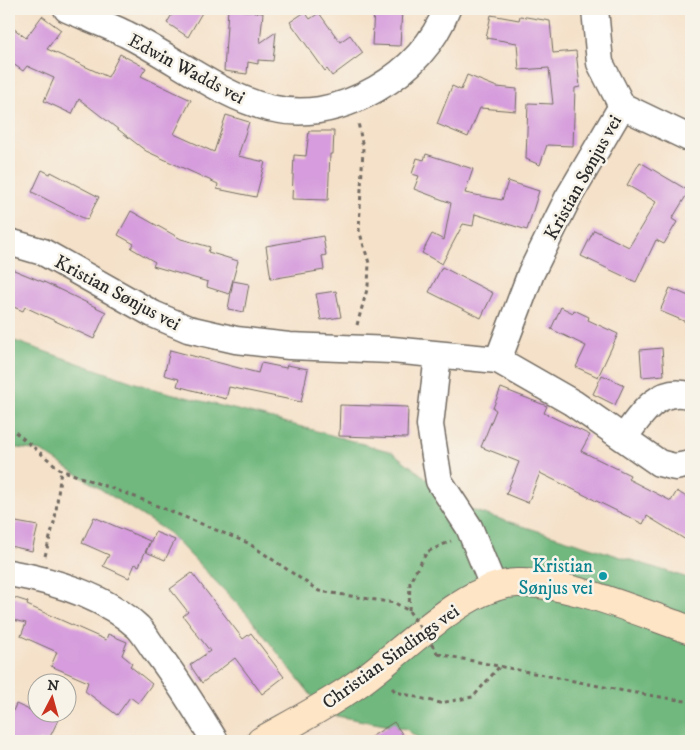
<svg xmlns="http://www.w3.org/2000/svg" width="700" height="750" viewBox="0 0 700 750" font-family="'IM FELL DW Pica',serif">
<style>
.forest{fill:#71b87e;stroke:#4e7254}
.building{fill:#d69cdd}
.lines{fill:none;stroke-linecap:round;stroke-linejoin:round}
.street-casing{stroke:#726b62;stroke-width:29}
.secondary-casing{stroke:#726b62;stroke-width:30}
.path{stroke:#726b62;stroke-width:3;stroke-dasharray:4 4;stroke-linecap:butt}
.street{stroke:#fff;stroke-width:26}
.secondary{stroke:#fde5c5;stroke-width:28}
.path-bridge{stroke:#726b62;stroke-width:3;stroke-dasharray:4 4;stroke-linecap:butt}
.culture-dot{fill:#0f9aa8;stroke:#f7f3e8;stroke-width:2}
.labels{text-anchor:middle;stroke-width:5;stroke-linejoin:round;paint-order:stroke}
.street-label{font-size:19px;fill:#2b2b2b;stroke:#f7f3e8}
.culture-label{font-size:19px;fill:#0d838f;stroke:#f7f3e8;text-anchor:end}
</style>
<rect width="100%" height="100%" fill="#f7f3e8"/>
<filter id="ink" filterUnits="userSpaceOnUse"><feTurbulence type="fractalNoise" baseFrequency=".02" numOctaves="2"/><feDisplacementMap in="SourceGraphic" scale="10" xChannelSelector="R" yChannelSelector="G"/><feConvolveMatrix kernelMatrix="1 2 1 2 8 2 1 2 1" color-interpolation-filters="sRGB"/></filter>
<filter id="wash" filterUnits="userSpaceOnUse"><feTurbulence type="fractalNoise" baseFrequency=".0096" numOctaves="4" result="noise"/><feDisplacementMap in="SourceGraphic" scale="20" xChannelSelector="R" yChannelSelector="G"/><feGaussianBlur stdDeviation="1.12" result="paint"/><feColorMatrix in="noise" values="0 0 0 0 0 0 0 0 0 0 0 0 0 0 0 0 0 1.4 0 .05"/><feComposite in="paint" operator="in"/></filter>
<g filter="url(#wash)">
<rect width="100%" height="100%" fill="#f5e1c9"/>
<polygon class="forest" points="9,339 150,388 273,419 392,452 465,508 691,579 691,741 422,741 406,729 326,714 247,614 169,533 41,451 9,447"/>
<g id="blocks">
<g class="building">
<polygon points="175,9 204,9 188,37 167,23"/>
<polygon points="228,9 263,13 260,43 276,32 273,61 258,60 258,64 248,62 247,74 224,71"/>
<polygon points="374,9 402,9 400,46 372,45"/>
<polygon points="305,12 310,19 319,13 340,42 350,35 363,53 332,76 327,69 325,71 290,22"/>
<polygon points="491,15 519,20 520,16 550,21 553,53 576,51 580,87 575,88 573,146 547,145 540,165 526,159 528,103 553,104 549,68 519,70 517,43 486,38"/>
<polygon points="42,16 61,30 47,49 108,77 120,54 146,68 141,76 191,100 174,134 214,152 226,115 249,122 238,156 265,162 256,197 217,189 218,184 146,151 79,99 72,114 44,101 54,78 27,66 23,71 9,61 9,25 26,38"/>
<polygon points="467,75 497,87 517,89 516,111 480,108 468,137 437,124 452,86 461,90"/>
<polygon points="309,131 334,131 333,154 330,154 328,200 292,199 294,155 306,156"/>
<polygon points="426,154 473,169 465,193 502,200 508,181 539,191 527,230 475,214 473,226 463,224 442,264 422,253 432,234 444,240 451,203 414,189 419,176 412,174 417,158 424,160"/>
<polygon points="640,162 689,191 672,219 677,222 664,244 656,240 636,282 581,256 594,230 629,247 656,202 627,185"/>
<polygon points="42,170 50,174 51,172 99,197 87,220 32,192"/>
<polygon points="131,211 181,239 210,247 208,252 238,261 229,294 207,287 208,282 153,266 155,262 131,248 134,244 118,235"/>
<polygon points="323,236 326,255 322,256 324,270 271,279 266,246"/>
<polygon points="442,267 493,293 481,318 429,292"/>
<polygon points="9,268 46,283 106,312 94,339 25,307 23,311 9,305"/>
<polygon points="233,281 249,284 244,312 228,309"/>
<polygon points="670,288 691,297 691,324 660,311"/>
<polygon points="336,291 341,317 321,320 316,294"/>
<polygon points="561,307 573,313 574,310 589,317 588,320 618,334 598,377 576,367 586,346 551,329"/>
<polygon points="662,348 664,375 642,377 640,350"/>
<polygon points="170,350 258,373 261,363 286,368 287,365 308,369 301,402 229,387 226,399 177,386 179,379 164,375"/>
<polygon points="602,375 624,385 615,405 593,394"/>
<polygon points="501,388 547,406 544,413 590,435 581,451 630,475 628,479 671,501 677,491 691,500 691,531 686,540 647,516 643,524 540,473 528,503 506,494 519,462 481,447 496,410 493,408"/>
<polygon points="340,405 408,407 407,438 339,436"/>
<polygon points="94,517 150,541 139,566 135,564 129,578 103,566 109,555 82,543"/>
<polygon points="16,522 38,526 32,551 10,546"/>
<polygon points="155,532 175,540 165,560 146,552"/>
<polygon points="192,573 243,639 251,633 284,677 262,694 235,658 202,683 190,665 210,651 183,616 188,612 170,589"/>
<polygon points="9,596 28,602 27,605 106,640 108,634 127,642 122,655 132,663 130,666 152,684 138,703 130,697 117,715 85,691 88,682 51,666 57,652 21,636 26,623 9,619"/>
<polygon points="16,704 34,712 62,712 48,741 15,741 9,738 9,720"/>
<polygon points="394,722 407,741 365,741"/>
</g>
</g>
</g>
<g filter="url(#ink)">
<use href="#blocks" fill-opacity="0" stroke="#726b62" stroke-width="1"/>
<g class="lines">
<g class="street-casing">
<g id="street">
<path d="M67,9C86,17 107,25 126,34C213,78 273,148 376,89C409,70 433,45 447,9"/>
<polyline points="595,9 600,63 622,106 691,139"/>
<polyline points="9,242 43,252 153,314 188,329 236,340 289,346 392,350 498,360 573,403 659,463 675,467 691,464"/>
<polyline points="438,355 430,425 439,481 469,527 494,588"/>
<polyline points="498,360 531,273 568,198 622,106"/>
<path d="M624,438C640,415 659,385 691,396"/>
<path d="M9,573C54,581 103,595 138,627C144,633 149,642 154,649C177,678 196,710 215,741"/>
</g>
</g>
<g class="secondary-casing">
<path id="secondary" d="M261,741C293,723 326,706 356,685C401,655 462,585 517,583C570,581 640,613 691,630"/>
</g>
<g class="path">
<polyline points="357,325 368,286 369,263 359,230 363,148 358,122"/>
<polyline points="9,427 61,470 138,498 248,543 319,591 395,603 409,611 410,582 418,567 427,552 451,541"/>
<polyline points="45,556 55,519 61,470"/>
<polyline points="438,654 624,691 691,702"/>
<polyline points="392,688 396,692 440,703 473,697 499,667"/>
</g>
<use href="#street" class="street"/>
<use href="#secondary" class="secondary"/>
<polyline class="path-bridge" points="409,611 438,654"/>
</g>
</g>
<circle class="culture-dot" cx="603" cy="576" r="5"/>
<g class="labels">
<g class="street-label">
<text transform="translate(187 68) rotate(28)" y="7">Edwin Wadds vei</text>
<text transform="translate(582 177) rotate(-61)" y="7">Kristian Sønjus vei</text>
<text transform="translate(118 292) rotate(28)" y="7">Kristian Sønjus vei</text>
<text transform="translate(390 656) rotate(-36)" y="7">Christian Sindings vei</text>
</g>
<g class="culture-label">
<text x="593" y="572">Kristian<tspan x="593" dy="22">Sønjus vei</tspan></text>
</g>
</g>
<rect width="700" height="750" fill="none" stroke="#f7f3e8" stroke-width="30"/>
<g transform="translate(52 698) rotate(6)"><circle r="24" fill="#f7f3e8" stroke="#a5a39c"/>
<path d="M0-4L9 19L0 12L-9 19Z" fill="#c8321e"/>
<text y="-8" font-size="14" font-weight="bold" text-anchor="middle" fill="#2b2b2b">N</text>
</g>
</svg>
